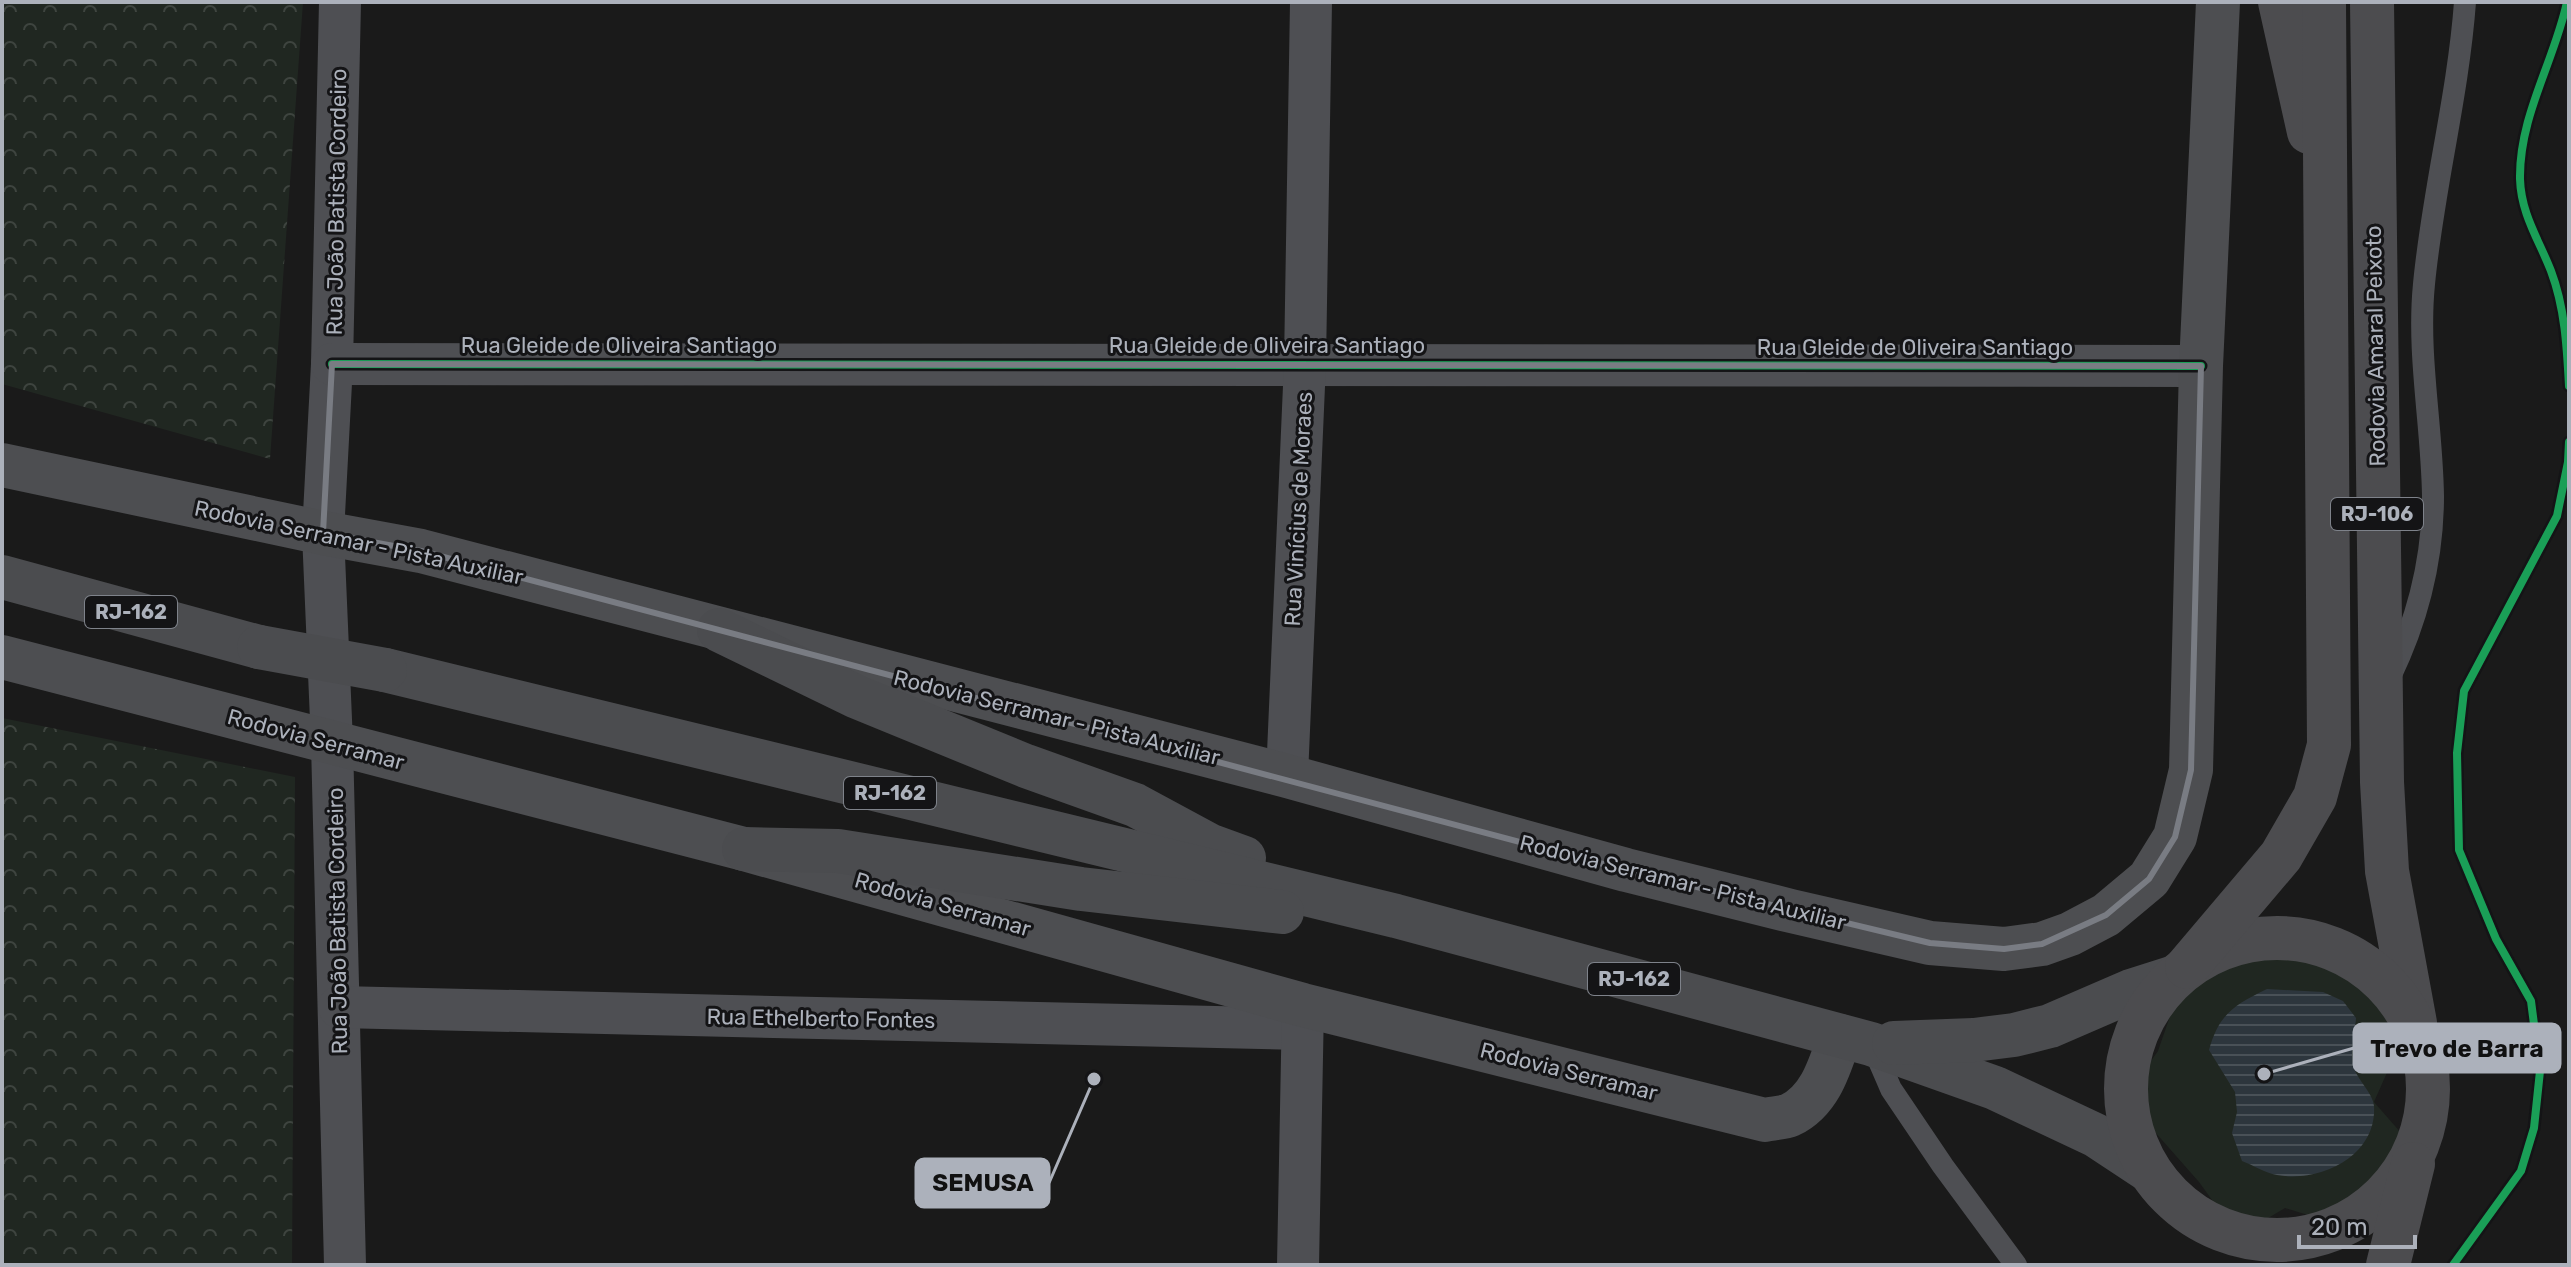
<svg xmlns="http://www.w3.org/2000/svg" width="2571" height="1267" viewBox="0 0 2571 1267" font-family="Rubik,sans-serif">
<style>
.park{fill:url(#park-crowns)}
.garden{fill:#202721}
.water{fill:url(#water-rules)}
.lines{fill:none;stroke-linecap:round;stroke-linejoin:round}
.service{stroke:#4e4f53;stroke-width:22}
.minor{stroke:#4e4f53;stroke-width:42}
.secondary{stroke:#4d4e51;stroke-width:44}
.primary{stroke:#4b4c4f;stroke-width:44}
.trunk{stroke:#4c4c4f;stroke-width:44}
.primary-bridge{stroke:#4b4c4f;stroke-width:44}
.cycleway-casing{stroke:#141416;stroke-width:13}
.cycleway{stroke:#1a9f57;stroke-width:8}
.marked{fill:none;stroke:#797c83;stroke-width:6;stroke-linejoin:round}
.labels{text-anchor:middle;stroke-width:6;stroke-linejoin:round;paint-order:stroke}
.shield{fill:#141416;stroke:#7e828a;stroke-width:2}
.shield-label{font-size:20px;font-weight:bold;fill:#acb1bb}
.street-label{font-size:22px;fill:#acb1bb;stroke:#141416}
.leader{fill:none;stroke:#acb1bb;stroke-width:3}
.callout-dot{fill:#acb1bb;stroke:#141416;stroke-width:3}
.callout{fill:#acb1bb;stroke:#acb1bb;stroke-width:3}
.callout-label{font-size:24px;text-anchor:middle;font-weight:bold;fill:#111}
</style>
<defs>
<pattern id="park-crowns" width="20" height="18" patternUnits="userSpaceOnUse" patternTransform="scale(2)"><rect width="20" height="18" fill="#202721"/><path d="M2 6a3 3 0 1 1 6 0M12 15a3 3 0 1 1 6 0" fill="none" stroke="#3e443f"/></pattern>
<pattern id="water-rules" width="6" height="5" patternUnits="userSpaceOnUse" patternTransform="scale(2)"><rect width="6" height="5" fill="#2d363d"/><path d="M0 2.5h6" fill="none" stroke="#495157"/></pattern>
</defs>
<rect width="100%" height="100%" fill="#1a1a1a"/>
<g class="park">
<polygon points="2,2 303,2 270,459 2,384"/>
<polygon points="2,718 295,777 292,1265 2,1265"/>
</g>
<path class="garden" d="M2295,938L2366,965L2397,1050L2374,1102L2416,1150L2343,1226L2285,1208L2238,1236L2199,1182L2125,1098L2158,1051L2187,967C2229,943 2246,939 2295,938Z"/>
<path class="water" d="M2267,989L2323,992L2343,1001L2356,1018C2355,1033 2349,1055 2354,1068C2358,1081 2373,1093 2374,1106C2377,1156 2321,1183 2277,1175C2265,1173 2253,1165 2242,1161L2232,1133L2237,1112L2235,1092L2209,1050C2219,1014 2234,1005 2267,989Z"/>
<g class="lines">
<g class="service">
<path d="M2390,677C2418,619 2433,560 2433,496C2432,425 2417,354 2424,284C2433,189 2458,97 2465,2"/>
<polyline points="1872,1045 1891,1089 1943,1166 2016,1265"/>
</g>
<g class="minor">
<polyline points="340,2 332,364 323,533 332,743 345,1265"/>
<polyline points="332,364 2201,366"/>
<polyline points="1287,776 1305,363 1311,2"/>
<polyline points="339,1007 1302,1029"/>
<polyline points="1298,1265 1303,1005"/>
</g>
<g class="secondary">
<polyline points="2,465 323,533 421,551 1287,776 1626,870 1791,911 1930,943 2004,949 2042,944 2070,934 2106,915 2149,879 2175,837 2191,770 2201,366 2218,2"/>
<path d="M2,657L744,849L1303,1005L1765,1120C1773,1118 1783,1118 1790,1115C1821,1100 1830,1065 1840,1036"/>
</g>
<g class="primary">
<polyline points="2,577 259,647"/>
<polyline points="719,630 857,697 1026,766 1135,805 1211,846 1244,858"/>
<polyline points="385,670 1396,916 1871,1044 1995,1088 2095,1135 2148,1170"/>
<polyline points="744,849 838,851 1081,889 1282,912"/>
<polyline points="1894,1043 1974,1040 2014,1035 2050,1026 2131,991 2175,977"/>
</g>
<g class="trunk">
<polyline points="2280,2 2309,132"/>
<polyline points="2372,2 2382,782 2387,871 2415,1023"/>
<circle cx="2277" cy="1089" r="151"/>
<polyline points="2187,967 2281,856 2315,797 2329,745 2324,2"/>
<polyline points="2388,1265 2413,1164"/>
</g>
<polyline class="primary-bridge" points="259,647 385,670"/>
<g class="cycleway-casing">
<g id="cycleway">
<path d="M2567,2C2554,62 2519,116 2520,179C2521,214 2539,240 2551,271C2565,308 2567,348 2569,386"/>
<polyline points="332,364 2201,366"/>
<polyline points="2453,1265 2521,1171 2534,1128 2540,1071 2531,1001 2496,939 2459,850 2457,753 2464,691 2557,516 2568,462 2569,442"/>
</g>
</g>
<use href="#cycleway" class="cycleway"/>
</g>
<path class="marked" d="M332,364L2201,366L2191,770L2175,837L2149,879L2106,915L2042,944L2004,949L1930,943L1626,870L421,551L323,533Z"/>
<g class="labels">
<g class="shield">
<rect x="2331" y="498" width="92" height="32" rx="6"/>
<rect x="85" y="596" width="92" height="32" rx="6"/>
<rect x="844" y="777" width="92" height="32" rx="6"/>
<rect x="1588" y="963" width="92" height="32" rx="6"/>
</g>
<g class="shield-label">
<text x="2377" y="521">RJ-106</text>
<text x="131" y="619">RJ-162</text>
<text x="890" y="800">RJ-162</text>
<text x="1634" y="986">RJ-162</text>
</g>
<g class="street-label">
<text transform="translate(336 202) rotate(-89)" y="8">Rua João Batista Cordeiro</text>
<text x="619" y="353">Rua Gleide de Oliveira Santiago</text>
<text x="1267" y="353">Rua Gleide de Oliveira Santiago</text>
<text transform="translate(2375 346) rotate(-91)" y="8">Rodovia Amaral Peixoto</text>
<text x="1915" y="355">Rua Gleide de Oliveira Santiago</text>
<text transform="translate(1298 509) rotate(-87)" y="8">Rua Vinícius de Moraes</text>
<text transform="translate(359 542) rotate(12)" y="8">Rodovia Serramar - Pista Auxiliar</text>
<text transform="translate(1057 717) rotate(14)" y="8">Rodovia Serramar - Pista Auxiliar</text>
<text transform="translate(316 739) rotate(15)" y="8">Rodovia Serramar</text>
<text transform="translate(1683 882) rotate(14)" y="8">Rodovia Serramar - Pista Auxiliar</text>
<text transform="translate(943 904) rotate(16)" y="8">Rodovia Serramar</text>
<text transform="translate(337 921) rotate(-91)" y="8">Rua João Batista Cordeiro</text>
<text transform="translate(821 1018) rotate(1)" y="8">Rua Ethelberto Fontes</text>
<text transform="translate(1569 1071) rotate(14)" y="8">Rodovia Serramar</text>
</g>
</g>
<path class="leader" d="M2264 1074L2354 1048M1094 1079L1049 1183"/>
<g class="callout-dot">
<circle cx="2264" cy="1074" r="8"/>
<circle cx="1094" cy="1079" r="8"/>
</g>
<g class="callout">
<rect x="2354" y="1024" width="206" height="48" rx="8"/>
<rect x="916" y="1159" width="133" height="48" rx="8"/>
</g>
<g class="callout-label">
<text x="2457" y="1057">Trevo de Barra</text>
<text x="983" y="1191">SEMUSA</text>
</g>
<rect width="2571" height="1267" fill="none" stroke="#acb1bb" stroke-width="8"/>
<path d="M2299 1235v12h116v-12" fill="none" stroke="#acb1bb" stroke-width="4"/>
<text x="2311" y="1235" font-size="24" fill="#acb1bb" stroke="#141416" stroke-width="6" paint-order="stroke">20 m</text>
</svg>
